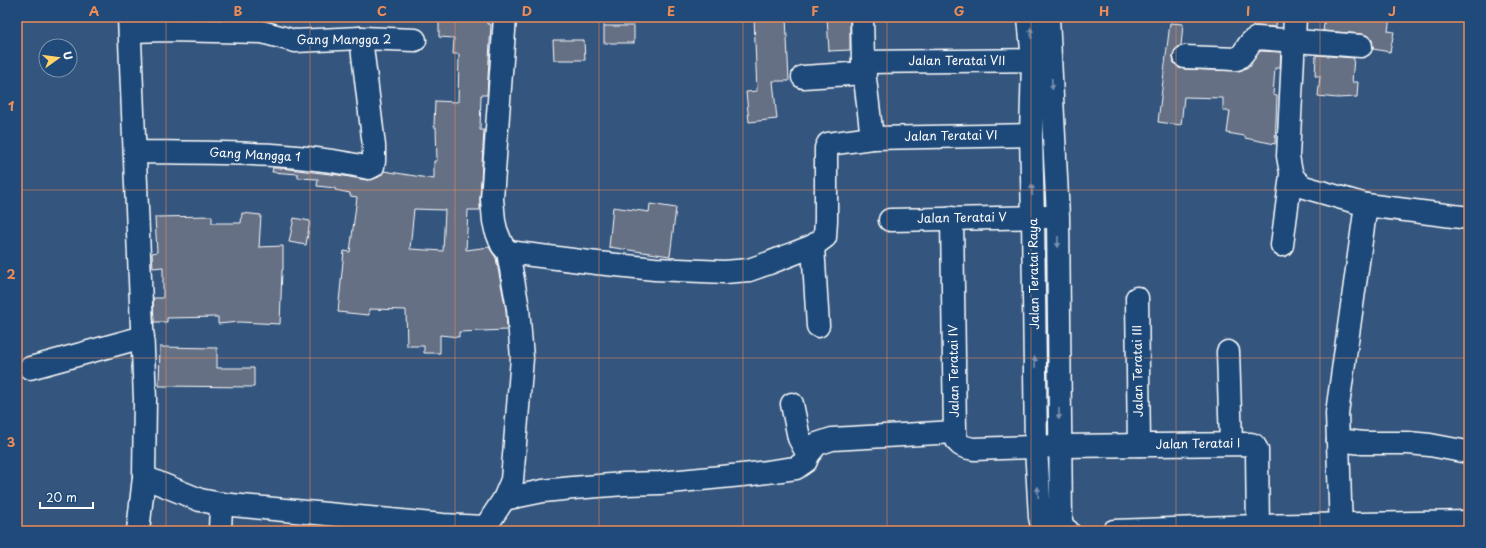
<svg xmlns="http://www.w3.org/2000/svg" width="1486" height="548" viewBox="0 0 1486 548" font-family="'Playpen Sans',sans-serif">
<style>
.building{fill:#656f85;stroke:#fff;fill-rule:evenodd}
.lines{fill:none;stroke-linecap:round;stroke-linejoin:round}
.minor-casing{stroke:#fff;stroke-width:25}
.minor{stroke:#1f4a7a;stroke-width:22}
.oneway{fill:#7992af}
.grid{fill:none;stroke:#ef8b55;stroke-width:1;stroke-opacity:0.55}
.labels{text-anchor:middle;stroke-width:4;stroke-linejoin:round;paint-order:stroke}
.street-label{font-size:12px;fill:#fff;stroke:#1f4a7a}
.neatline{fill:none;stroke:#ef8b55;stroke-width:1.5}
.grid-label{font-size:13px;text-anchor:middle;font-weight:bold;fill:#ef8b55}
</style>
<rect width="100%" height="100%" fill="#34557d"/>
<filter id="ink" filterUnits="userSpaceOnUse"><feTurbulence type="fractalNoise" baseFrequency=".025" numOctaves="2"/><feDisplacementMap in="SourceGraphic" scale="8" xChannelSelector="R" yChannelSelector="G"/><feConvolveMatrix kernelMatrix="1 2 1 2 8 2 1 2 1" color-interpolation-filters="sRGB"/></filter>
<g filter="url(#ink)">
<g class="building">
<path d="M439,17H487V24H491L487,95H481L480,130H484L480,198V210H468L466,250L489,247L496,258L506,310L507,330L459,332V337L440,335V353H424V346H407L406,310L369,309V315L338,312L344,251L350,252L357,197L350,196V193L335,190V188L317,186L318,179L298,178V174L272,172L273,168H281L338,175L367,180L379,177L384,171L434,179V161H437L436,127H434L435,101L458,102L459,54H453L454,38L439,37ZM414,209L445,210L443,251L410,249Z"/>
<polygon points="754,17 786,17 789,81 773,81 777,119 749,122 746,92 757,91"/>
<polygon points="827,17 850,17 850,50 829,51"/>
<polygon points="1255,17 1277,17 1276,27 1253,26"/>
<polygon points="1325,17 1390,17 1388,31 1394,32 1390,52 1373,49 1372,40 1368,36 1362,34 1323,31"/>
<polygon points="1170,23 1183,24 1181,46 1175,50 1173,57 1174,63 1179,68 1184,69 1237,71 1251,66 1251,64 1260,51 1281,52 1280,68 1275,68 1273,95 1277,96 1275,144 1245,138 1245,136 1227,133 1230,111 1223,111 1223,98 1184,97 1181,125 1158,122"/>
<rect x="604" y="26" width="30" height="17"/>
<polygon points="553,40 584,40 585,60 554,60"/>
<polygon points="1316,55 1354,58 1352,82 1358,82 1357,97 1337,98 1318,96 1320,76 1315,76"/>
<polygon points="650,204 676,208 670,256 609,247 613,207 649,212"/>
<polygon points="242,213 261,215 259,247 283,246 283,270 282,270 280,324 239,322 218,324 218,317 167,318 167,322 154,322 153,298 163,298 163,267 153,268 152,253 157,252 155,217 212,216 212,223 241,223"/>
<polygon points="294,218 310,221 306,245 289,242"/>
<polygon points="160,347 217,348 217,368 254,368 254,387 159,386"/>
</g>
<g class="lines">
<g class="minor-casing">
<g id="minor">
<polyline points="129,17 145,399 144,477 138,531"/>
<polyline points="862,17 863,62 872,138"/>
<polyline points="1029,17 1033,61 1031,135 1033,217 1036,447 1040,517 1043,531"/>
<polyline points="1048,17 1058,217 1061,521 1063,527 1068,531"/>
<path d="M1295,17L1288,156C1291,172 1290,178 1304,187L1366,205L1469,218"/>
<polyline points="130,31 168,30 262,32 295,41 361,38 415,40"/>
<path d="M1185,57L1237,59C1246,54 1247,42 1257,38L1361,46"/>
<polyline points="863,62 1047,60"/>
<polyline points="803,77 865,73"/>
<path d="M135,152C213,153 293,151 369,168L373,166L374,161V146L361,38"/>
<path d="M952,218L955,432C956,445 962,447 974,449L1059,446L1251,444L1254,445L1257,450L1258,531"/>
<polyline points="890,220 1048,217"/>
<polyline points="1282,245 1291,175"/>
<polyline points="813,246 818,326"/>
<polyline points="508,252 597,263 655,269 725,272 749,270 769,263 813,246 825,237 826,220 826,148 828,144 872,138 1031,135"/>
<polyline points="1137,298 1139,445"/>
<polyline points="1228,352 1231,443"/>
<polyline points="30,368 143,337"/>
<polyline points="792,404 799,438 808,455"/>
<polyline points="1338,440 1363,443 1408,443 1430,445 1462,451"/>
<polyline points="144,477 200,500 221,504 443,525 484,527"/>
<polyline points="504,499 543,491 573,488 624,484 660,483 752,474 796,468 806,461 808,455 817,444 832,439 955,432"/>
<polyline points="220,531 221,504"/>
<polyline points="483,531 504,499 512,480 522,358 518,308 508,252 502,245 496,230 494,221 492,199 505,17"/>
<polyline points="1114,531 1258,526 1469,522"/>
<polyline points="1341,531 1337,413 1366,205"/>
</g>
</g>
<use href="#minor" class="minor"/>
</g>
<defs><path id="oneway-solid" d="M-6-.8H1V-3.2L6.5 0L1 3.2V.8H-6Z"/></defs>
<g class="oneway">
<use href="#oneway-solid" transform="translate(1031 33) rotate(-95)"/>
<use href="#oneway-solid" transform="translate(1052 84) rotate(87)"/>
<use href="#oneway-solid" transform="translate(1032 190) rotate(-92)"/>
<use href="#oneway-solid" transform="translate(1058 242) rotate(90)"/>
<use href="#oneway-solid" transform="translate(1035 362) rotate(-91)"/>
<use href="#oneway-solid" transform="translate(1059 414) rotate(90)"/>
<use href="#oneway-solid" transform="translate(1038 492) rotate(-93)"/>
</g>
</g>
<path class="grid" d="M166,17V531M310,17V531M455,17V531M599,17V531M743,17V531M887,17V531M1031,17V531M1176,17V531M1320,17V531M17,190H1469M17,358H1469"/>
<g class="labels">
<g class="street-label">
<text x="344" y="44">Gang Mangga 2</text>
<text x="957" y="65">Jalan Teratai VII</text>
<text transform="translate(951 136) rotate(-1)" y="4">Jalan Teratai VI</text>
<text transform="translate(255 155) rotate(3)" y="4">Gang Mangga 1</text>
<text transform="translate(962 218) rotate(-1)" y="4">Jalan Teratai V</text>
<text transform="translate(1034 274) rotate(-91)" y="4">Jalan Teratai Raya</text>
<text transform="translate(954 371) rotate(-91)" y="4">Jalan Teratai IV</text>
<text transform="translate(1138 371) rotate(-91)" y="4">Jalan Teratai III</text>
<text transform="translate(1198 444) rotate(-1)" y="4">Jalan Teratai I</text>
</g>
</g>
<rect width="1486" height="548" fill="none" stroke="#1f4a7a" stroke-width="44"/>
<g transform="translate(58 58) rotate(76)"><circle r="19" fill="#1f4a7a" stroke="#7992af"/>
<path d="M0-3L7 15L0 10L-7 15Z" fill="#ffd166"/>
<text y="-6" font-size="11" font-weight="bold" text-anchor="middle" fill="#ffffff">U</text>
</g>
<path d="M40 502v6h53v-6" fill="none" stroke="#ffffff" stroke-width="2"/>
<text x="46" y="502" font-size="12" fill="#ffffff" stroke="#1f4a7a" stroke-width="3" paint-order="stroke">20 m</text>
<rect x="22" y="22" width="1442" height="504" class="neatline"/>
<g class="grid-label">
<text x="94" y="16">A</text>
<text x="238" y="16">B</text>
<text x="382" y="16">C</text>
<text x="527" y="16">D</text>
<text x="671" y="16">E</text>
<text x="815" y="16">F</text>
<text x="959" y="16">G</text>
<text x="1104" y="16">H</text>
<text x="1248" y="16">I</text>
<text x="1392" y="16">J</text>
<text x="11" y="111">1</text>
<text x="11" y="279">2</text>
<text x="11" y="447">3</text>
</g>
</svg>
